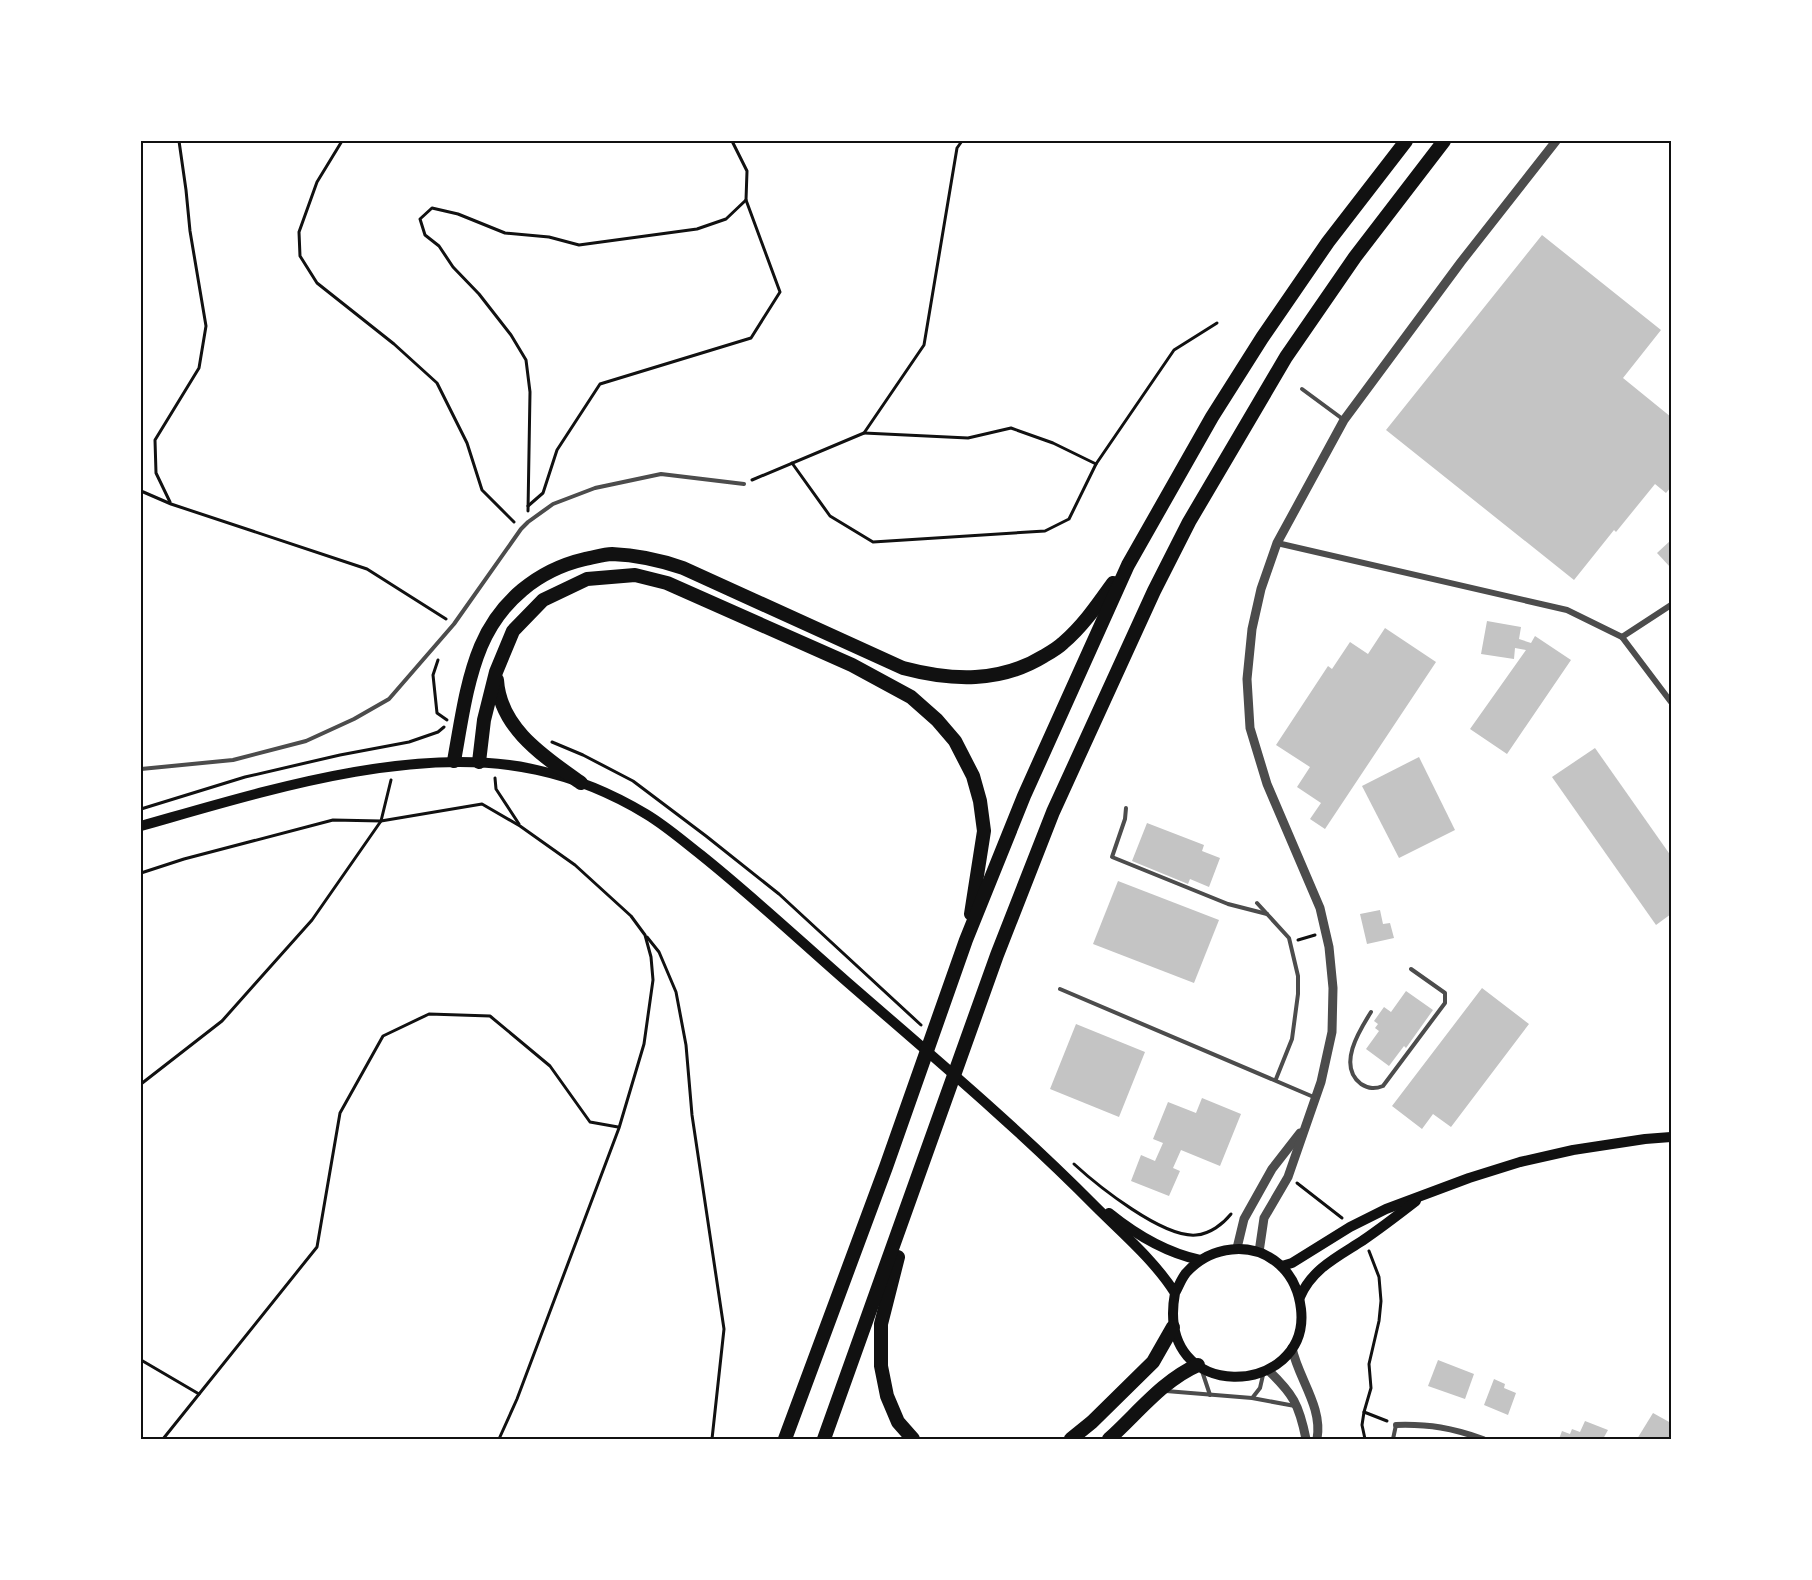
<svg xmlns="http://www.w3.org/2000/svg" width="1812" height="1580" viewBox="0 0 1812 1580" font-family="Montserrat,sans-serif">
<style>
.building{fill:#c4c4c4}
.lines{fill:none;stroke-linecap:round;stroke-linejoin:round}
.path{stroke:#111;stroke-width:3}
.service{stroke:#4c4c4c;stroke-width:4}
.minor{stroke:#4c4c4c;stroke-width:6}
.tertiary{stroke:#4c4c4c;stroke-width:9}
.secondary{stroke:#111;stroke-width:10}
.motorway{stroke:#111;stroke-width:14}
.neatline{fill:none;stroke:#111;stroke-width:2}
</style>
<rect width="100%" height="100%" fill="#fff"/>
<g class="building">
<polygon points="1542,235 1661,330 1623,378 1671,417 1671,487 1666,493 1655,484 1616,532 1614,530 1574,580 1386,430"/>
<polygon points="1671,540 1671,568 1657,553"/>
<polygon points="1487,621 1521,627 1519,639 1531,643 1535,636 1571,660 1507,754 1470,729 1526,650 1515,648 1514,659 1481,654"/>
<polygon points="1385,628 1436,662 1325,829 1310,819 1321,803 1297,787 1310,767 1276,745 1328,666 1332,669 1350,642 1368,654"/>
<polygon points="1595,748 1671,856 1671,914 1656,925 1552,777"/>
<polygon points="1419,757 1455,830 1399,858 1362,786"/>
<polygon points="1147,823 1204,845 1202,851 1220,858 1209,887 1190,879 1188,884 1132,861"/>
<polygon points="1118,881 1219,920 1194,983 1093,944"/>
<polygon points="1380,910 1383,924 1390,923 1394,938 1367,944 1360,914"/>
<polygon points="1482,988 1529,1024 1451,1127 1433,1114 1422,1129 1392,1106"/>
<polygon points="1406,991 1433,1010 1406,1048 1404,1046 1389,1066 1366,1049 1379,1031 1375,1028 1378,1024 1374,1021 1384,1007 1391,1012"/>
<polygon points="1076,1024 1145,1052 1119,1117 1050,1089"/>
<polygon points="1202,1098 1241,1114 1220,1166 1181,1150 1173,1168 1180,1171 1169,1196 1131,1181 1141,1155 1155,1161 1163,1143 1153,1139 1168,1102 1196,1113"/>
<polygon points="1438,1360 1474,1374 1465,1399 1428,1386"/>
<polygon points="1494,1379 1505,1384 1504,1388 1516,1393 1508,1415 1484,1405"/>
<polygon points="1653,1413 1671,1423 1671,1439 1637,1439"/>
<polygon points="1585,1421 1608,1430 1603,1439 1559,1439 1562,1431 1570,1434 1572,1429 1580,1432"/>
</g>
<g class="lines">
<g class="path">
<polyline points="342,141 317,182 299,232 300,256 317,283 394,344 437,383 467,443 482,490 514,522"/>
<polyline points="864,433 968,438 1011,428 1053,443 1096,464"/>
<polyline points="792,463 830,516 873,542 1045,531 1069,519 1096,464 1174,350 1217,323"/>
<polyline points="752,480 864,433 924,345 957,148 962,141"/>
<polyline points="141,491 171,504 367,569 446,619"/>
<polyline points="170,502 156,473 155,440 199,368 206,326 190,231 186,190 179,141"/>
<polyline points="528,506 543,493 557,450 600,384 751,338 780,292 746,200"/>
<polyline points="528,511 530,392 526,360 511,335 479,294 453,267 439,246 425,235 420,219 432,208 458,214 505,233 549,237 579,245 697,229 726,219 746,200 747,171 732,141"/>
<polyline points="438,660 433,675 437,713 447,720"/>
<polyline points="552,742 583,755 633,781 706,836 779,894 921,1025"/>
<polyline points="495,778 496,789 519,824"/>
<polyline points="141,809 245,777 340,755 409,742 438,732 444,727"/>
<polyline points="141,873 184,859 333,820 381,821 482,804 520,826 575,865 631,916 645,935 651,957 653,980 644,1044 619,1128 517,1399 499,1439"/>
<polyline points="647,937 659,952 676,992 686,1045 692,1115 724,1329 712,1439"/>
<polyline points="1298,940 1315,935"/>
<polyline points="141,1084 222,1021 312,920 381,821 391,780"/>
<path d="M1074,1164C1098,1186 1163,1238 1196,1235C1210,1234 1223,1224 1231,1214"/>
<polyline points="1297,1183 1342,1218"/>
<polyline points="141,1360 199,1394"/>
<polyline points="1364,1412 1387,1421"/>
<polyline points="163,1439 317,1247 340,1113 383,1036 429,1014 490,1016 550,1066 590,1122 618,1127"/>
<polyline points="1365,1439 1362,1425 1364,1412 1371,1388 1369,1364 1379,1321 1381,1301 1379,1277 1369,1251"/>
</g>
<g class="service">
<polyline points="1302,389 1344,420"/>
<polyline points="141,769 233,760 306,741 354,719 389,699 454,624 521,529 528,522 553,504 595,488 661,474 744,484"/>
<polyline points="1126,808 1125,819 1112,857 1228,904 1267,914"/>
<polyline points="1257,903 1289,938 1298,976 1298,994 1292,1039 1276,1079"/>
<polyline points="1060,989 1316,1098"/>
<path d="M1371,1012C1359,1031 1337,1066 1361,1084C1369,1089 1375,1089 1383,1086L1445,1003V993L1411,969"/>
<polyline points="1202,1371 1210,1395"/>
<polyline points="1166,1391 1252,1398 1295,1406"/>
<polyline points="1253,1397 1260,1388 1263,1375"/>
<polyline points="1393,1439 1396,1425"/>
</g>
<g class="minor">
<polyline points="1277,543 1567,610 1622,637 1671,605"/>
<polyline points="1622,637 1671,702"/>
<path d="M1396,1425C1430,1424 1452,1428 1483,1439"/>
</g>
<g class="tertiary">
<polyline points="1237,1248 1244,1219 1272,1169 1300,1133"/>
<polyline points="1259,1252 1264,1218 1288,1177 1321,1082 1332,1032 1333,988 1329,947 1320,908 1267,784 1250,728 1247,679 1252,629 1261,589 1277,543 1344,420 1461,262 1556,141"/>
<path d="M1292,1348C1298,1378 1323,1407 1317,1439"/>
<path d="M1268,1370C1293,1394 1299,1404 1306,1439"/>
</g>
<g class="secondary">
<path d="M141,826C258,793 416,742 537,770C574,778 613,794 646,814C666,826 683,841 701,855C751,895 798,939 846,981C931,1055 1017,1127 1095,1206C1123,1234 1154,1260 1175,1293C1154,1407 1311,1397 1301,1309C1299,1291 1293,1277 1280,1265C1252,1240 1210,1246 1186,1273C1181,1279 1179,1286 1175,1293"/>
<path d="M1109,1213C1135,1234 1167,1253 1200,1260"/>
<polyline points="1282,1266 1292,1263 1350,1227 1386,1209 1469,1178 1520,1162 1573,1150 1645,1139 1671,1137"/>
<path d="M1300,1297C1312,1269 1337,1257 1362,1241C1381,1228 1398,1215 1416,1201"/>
</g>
<g class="motorway">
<path d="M497,680C500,729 545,757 581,783"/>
<path d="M454,761C461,723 466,682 481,646C500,601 538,570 585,559C593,558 603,554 612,554C637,555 660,560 683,568L903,668C952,681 1000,683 1044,656C1051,652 1058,648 1063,643C1083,626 1098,604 1113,583"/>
<polyline points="479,762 484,720 496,672 513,631 543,600 587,579 635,575 667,583 852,665 911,697 937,720 955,741 973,776 980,801 984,831 971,914"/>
<polyline points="898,1257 881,1324 881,1366 887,1396 898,1422 913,1439"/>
<polyline points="785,1439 886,1167 966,940 1024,796 1128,565 1212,417 1262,338 1328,242 1406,141"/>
<polyline points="824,1439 997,955 1053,812 1154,591 1189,522 1286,357 1355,257 1444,141"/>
<polyline points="1071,1439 1092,1422 1153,1362 1173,1327"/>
<path d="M1109,1439C1137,1414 1163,1380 1198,1365"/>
</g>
</g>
<rect width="1812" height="1580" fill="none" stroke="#ffffff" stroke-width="285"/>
<rect x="142" y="142" width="1528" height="1296" class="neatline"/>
</svg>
